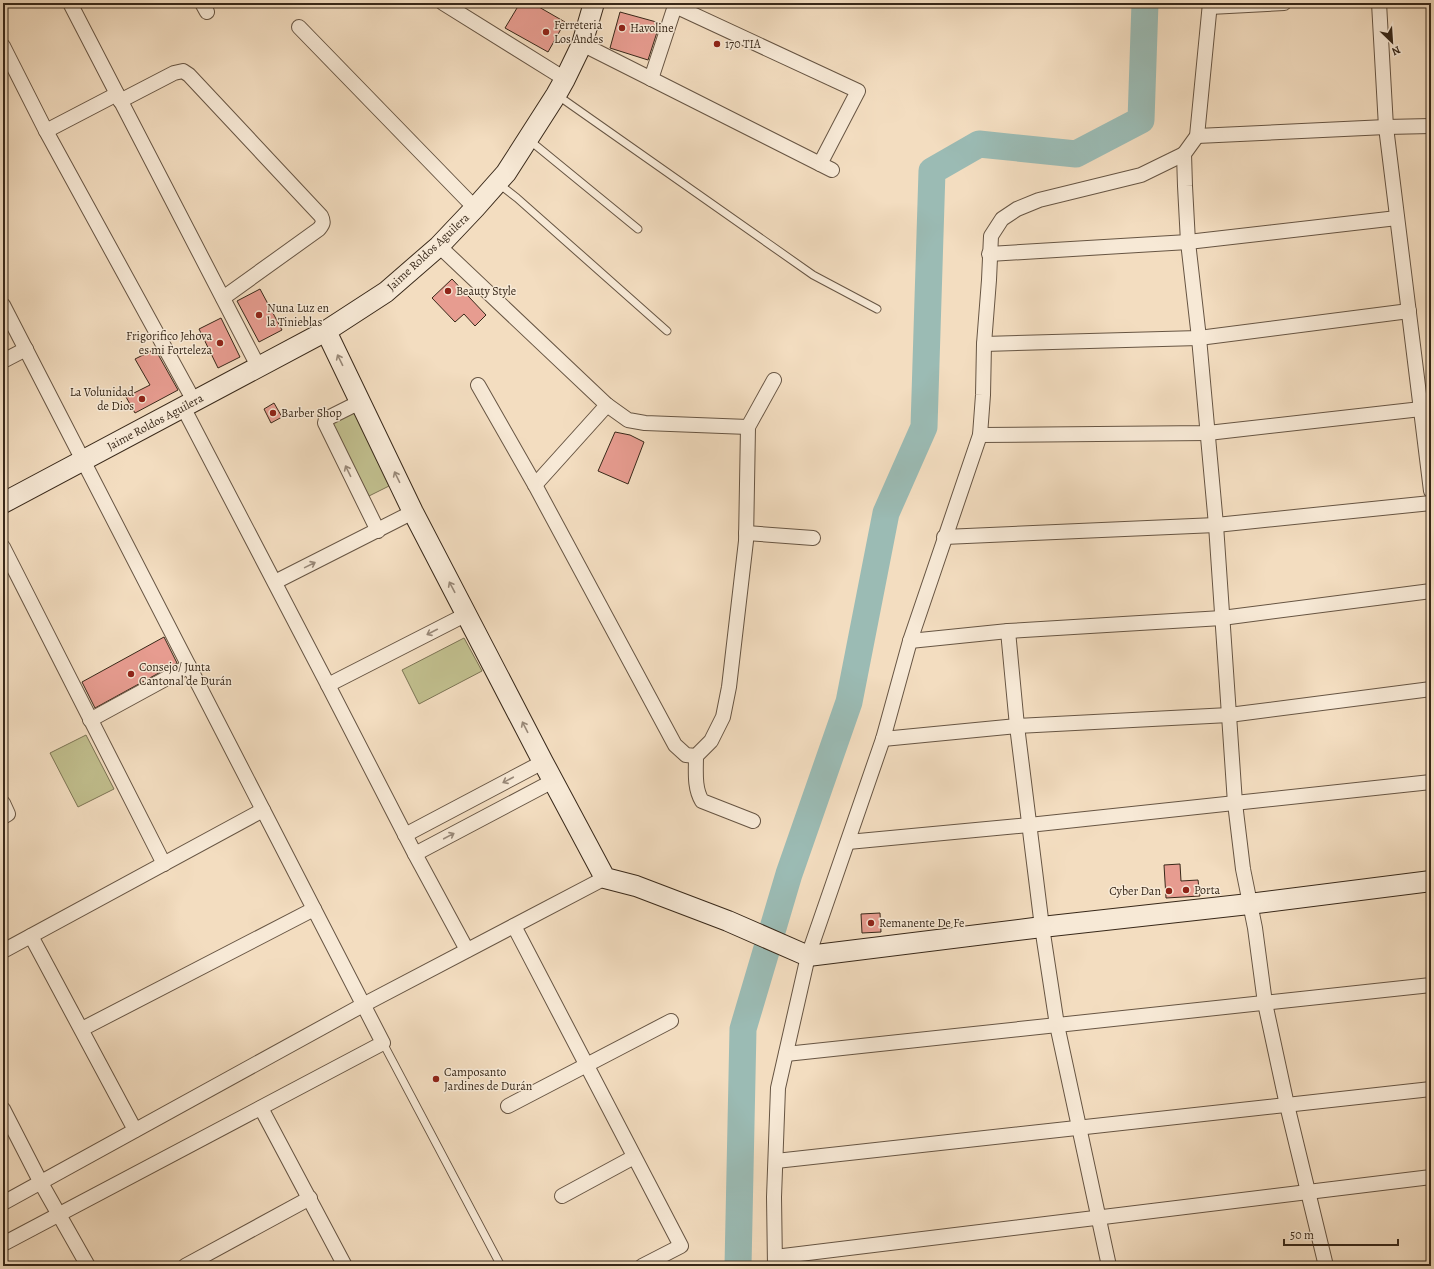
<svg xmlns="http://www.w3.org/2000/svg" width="1434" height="1269" viewBox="0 0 1434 1269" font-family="Alegreya,serif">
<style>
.green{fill:#c1bf8e;stroke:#7c7454}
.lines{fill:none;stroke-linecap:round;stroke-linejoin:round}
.river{stroke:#9bbbb4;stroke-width:27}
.building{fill:#e79c90;stroke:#382819}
.lane-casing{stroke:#675543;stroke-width:9}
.street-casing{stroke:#675543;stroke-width:16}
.secondary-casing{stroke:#382819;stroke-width:22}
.lane{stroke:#f7e9d6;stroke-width:7}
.street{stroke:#f7e9d6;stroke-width:14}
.secondary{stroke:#f7e9d6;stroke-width:20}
.oneway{stroke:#988878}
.poi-dot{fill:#8f2418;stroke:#f7e9d6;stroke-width:1.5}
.labels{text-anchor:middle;stroke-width:3;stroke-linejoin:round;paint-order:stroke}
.poi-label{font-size:12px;fill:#382819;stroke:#f7e9d6;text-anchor:start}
.street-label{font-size:12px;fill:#382819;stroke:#f7e9d6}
</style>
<rect width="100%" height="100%" fill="#f3ddc0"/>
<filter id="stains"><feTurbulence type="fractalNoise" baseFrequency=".005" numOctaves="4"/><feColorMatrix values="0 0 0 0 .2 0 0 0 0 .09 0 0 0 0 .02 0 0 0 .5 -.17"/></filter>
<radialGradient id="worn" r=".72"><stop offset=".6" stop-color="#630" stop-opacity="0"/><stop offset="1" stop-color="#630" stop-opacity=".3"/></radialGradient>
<g class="green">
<polygon points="352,408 391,485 369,496 330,420"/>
<polygon points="464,638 482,671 419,704 402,670"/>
<polygon points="86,735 114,789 78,807 50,753"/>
</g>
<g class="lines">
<polyline class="river" points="738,1266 743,1029 789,874 849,702 886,513 924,427 932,171 979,144 1076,154 1141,120 1145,3"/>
</g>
<g class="building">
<polygon points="520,3 532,3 565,22 548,52 505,28"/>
<polygon points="620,12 660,23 648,60 610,48"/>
<polygon points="452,279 486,315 475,326 464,314 455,322 432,298"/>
<polygon points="260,289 282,330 259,342 237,301"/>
<polygon points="221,318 240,357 218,368 199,329"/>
<polygon points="155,349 178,390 135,413 126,397 150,385 135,359"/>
<polygon points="274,403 282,417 271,423 264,409"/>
<polygon points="615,432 630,435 644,442 628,484 598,471"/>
<polygon points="164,637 177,663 95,708 82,682"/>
<polygon points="1180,864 1181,881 1198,880 1200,896 1166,898 1164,865"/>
<polygon points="880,913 881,932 862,933 861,914"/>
</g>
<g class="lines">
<g class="lane-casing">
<g id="lane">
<polyline points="557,95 813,275 877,309"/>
<polyline points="528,139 638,229"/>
<polyline points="499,184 517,198 667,331"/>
<polyline points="383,1043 501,1266"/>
</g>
</g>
<g class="street-casing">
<g id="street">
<polyline points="70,3 259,368"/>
<polyline points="202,3 207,12"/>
<polyline points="443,3 565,79"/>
<polyline points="1210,3 1197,136 1184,154 1185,186 1188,242 1199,338 1216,525 1235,803 1243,869 1255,928 1265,1003 1287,1105 1326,1266"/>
<polyline points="1379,3 1386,127 1431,491"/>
<polyline points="1210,7 1284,3"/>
<polyline points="299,27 475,208"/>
<polyline points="582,44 832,170"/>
<polyline points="3,46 46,131 194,401"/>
<polyline points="651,79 675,6 858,91 820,164"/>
<path d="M120,101L174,73L183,71L189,75L321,216C324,222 323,224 319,229L223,298"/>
<polyline points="46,131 117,94"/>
<polyline points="1197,136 1386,127 1431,126"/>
<polyline points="439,246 607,405 628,420 645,423 748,427"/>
<polyline points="989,254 1188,242 1397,218"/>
<polyline points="3,305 383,1043 3,1244"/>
<polyline points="984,344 1199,338 1409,311"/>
<polyline points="3,361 26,349"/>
<polyline points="478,385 535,485 675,745 686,755 696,756 711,741 723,717 729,687 746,541 748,427 774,380"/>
<polyline points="360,402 326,419 325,423 378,531"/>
<polyline points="183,407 328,685 415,854 467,950"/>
<polyline points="980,435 1208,433 1421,409"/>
<polyline points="535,485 607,405"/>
<polyline points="746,533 813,538"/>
<polyline points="944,537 1216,525 1431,503"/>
<polyline points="3,547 164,864"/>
<polyline points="275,582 413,512"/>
<polyline points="1008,631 1017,726 1042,927 1057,1025 1109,1266"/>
<polyline points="910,641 1008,631 1222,618 1431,591"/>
<polyline points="328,685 467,614"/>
<polyline points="90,720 189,666"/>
<polyline points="883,739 1017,726 1229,715 1431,689"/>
<path d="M696,756C696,771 694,788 702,801L753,821"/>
<polyline points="3,803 8,814 3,817"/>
<polyline points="405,835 543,762"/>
<polyline points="848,842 1029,825 1431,782"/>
<polyline points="415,854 553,781"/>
<polyline points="514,926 681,1246 642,1266"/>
<polyline points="31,936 135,1130"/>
<polyline points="3,951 263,810"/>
<polyline points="82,1029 314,909"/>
<polyline points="786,1054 1431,985"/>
<polyline points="508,1106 671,1021"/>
<polyline points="261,1108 345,1266"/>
<polyline points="3,1109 41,1183 88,1266"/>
<polyline points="776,1161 1431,1089"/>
<polyline points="562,1196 634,1157"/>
<polyline points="3,1203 363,1005 605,878"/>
<polyline points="775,1257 1431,1177"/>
<polyline points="185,1266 310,1198"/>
<polyline points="775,1266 774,1197 778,1088 808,956 883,739 910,641 980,435 983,395 984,344 989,280 991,236 1002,219 1017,209 1039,200 1141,175 1184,154"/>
</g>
</g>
<g class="secondary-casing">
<g id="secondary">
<polyline points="326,331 413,512 543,762 605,878 636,886 728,921 808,956 1042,927 1249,904 1431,881"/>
<polyline points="3,503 326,331 386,292 439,246 475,208 506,173 556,95 565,79 582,44 594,3"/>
</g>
</g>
<use href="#lane" class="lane"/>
<use href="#street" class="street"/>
<use href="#secondary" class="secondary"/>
</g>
<defs><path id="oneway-shaft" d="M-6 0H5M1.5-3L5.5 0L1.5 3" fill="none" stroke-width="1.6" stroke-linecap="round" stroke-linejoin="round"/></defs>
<g class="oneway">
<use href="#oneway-shaft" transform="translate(340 360) rotate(-116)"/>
<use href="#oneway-shaft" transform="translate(348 471) rotate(-116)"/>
<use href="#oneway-shaft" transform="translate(397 477) rotate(-116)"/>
<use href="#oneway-shaft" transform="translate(310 565) rotate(-26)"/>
<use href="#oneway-shaft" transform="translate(452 587) rotate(-118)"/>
<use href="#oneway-shaft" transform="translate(432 632) rotate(153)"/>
<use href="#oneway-shaft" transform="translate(525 727) rotate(-117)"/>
<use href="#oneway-shaft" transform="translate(508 780) rotate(152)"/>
<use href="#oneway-shaft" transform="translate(449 836) rotate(-28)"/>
</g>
<g class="poi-dot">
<circle cx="622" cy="28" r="4"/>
<circle cx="546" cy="32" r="4"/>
<circle cx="717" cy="44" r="4"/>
<circle cx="448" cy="291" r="4"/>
<circle cx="259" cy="315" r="4"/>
<circle cx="220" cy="343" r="4"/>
<circle cx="142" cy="399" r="4"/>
<circle cx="273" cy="413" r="4"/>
<circle cx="131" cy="674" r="4"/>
<circle cx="1186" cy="890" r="4"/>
<circle cx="1169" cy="891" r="4"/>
<circle cx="871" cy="923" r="4"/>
<circle cx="436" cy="1079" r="4"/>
</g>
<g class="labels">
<g class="poi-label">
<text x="554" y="29">Ferreteria<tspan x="554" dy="14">Los Andes</tspan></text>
<text x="630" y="32">Havoline</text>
<text x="725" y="48">170 TIA</text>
<text x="456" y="295">Beauty Style</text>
<text x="267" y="312">Nuna Luz en<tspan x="267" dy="14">la Tinieblas</tspan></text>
<text x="212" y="340" text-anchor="end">Frigorifico Jehova<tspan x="212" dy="14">es mi Forteleza</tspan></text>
<text x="134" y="396" text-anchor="end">La Volunidad<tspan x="134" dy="14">de Dios</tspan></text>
<text x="281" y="417">Barber Shop</text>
<text x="139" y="671">Consejo/ Junta<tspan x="139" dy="14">Cantonal de Durán</tspan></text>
<text x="1194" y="894">Porta</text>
<text x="1161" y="895" text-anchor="end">Cyber Dan</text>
<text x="879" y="927">Remanente De Fe</text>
<text x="444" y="1076">Camposanto<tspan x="444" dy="14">Jardines de Durán</tspan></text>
</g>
<g class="street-label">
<text transform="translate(428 252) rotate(-43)" y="4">Jaime Roldos Aguilera</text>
<text transform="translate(155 422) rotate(-28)" y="4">Jaime Roldos Aguilera</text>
</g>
</g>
<rect width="1434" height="1269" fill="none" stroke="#f3ddc0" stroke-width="16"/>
<rect x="4" y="4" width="1426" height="1261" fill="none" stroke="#382819" stroke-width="2"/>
<rect x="8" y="8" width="1418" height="1253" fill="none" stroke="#382819"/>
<g transform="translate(1392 42) rotate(155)" stroke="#f7e9d6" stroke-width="3" paint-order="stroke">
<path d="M0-3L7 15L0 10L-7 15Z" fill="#382819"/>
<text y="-6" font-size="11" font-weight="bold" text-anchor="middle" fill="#382819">N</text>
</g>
<path d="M1284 1239v6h114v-6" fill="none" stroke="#382819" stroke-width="2"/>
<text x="1290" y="1239" font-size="12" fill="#382819" stroke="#f7e9d6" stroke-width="3" paint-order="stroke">50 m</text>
<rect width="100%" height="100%" filter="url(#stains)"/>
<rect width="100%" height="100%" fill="url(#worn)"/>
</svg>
